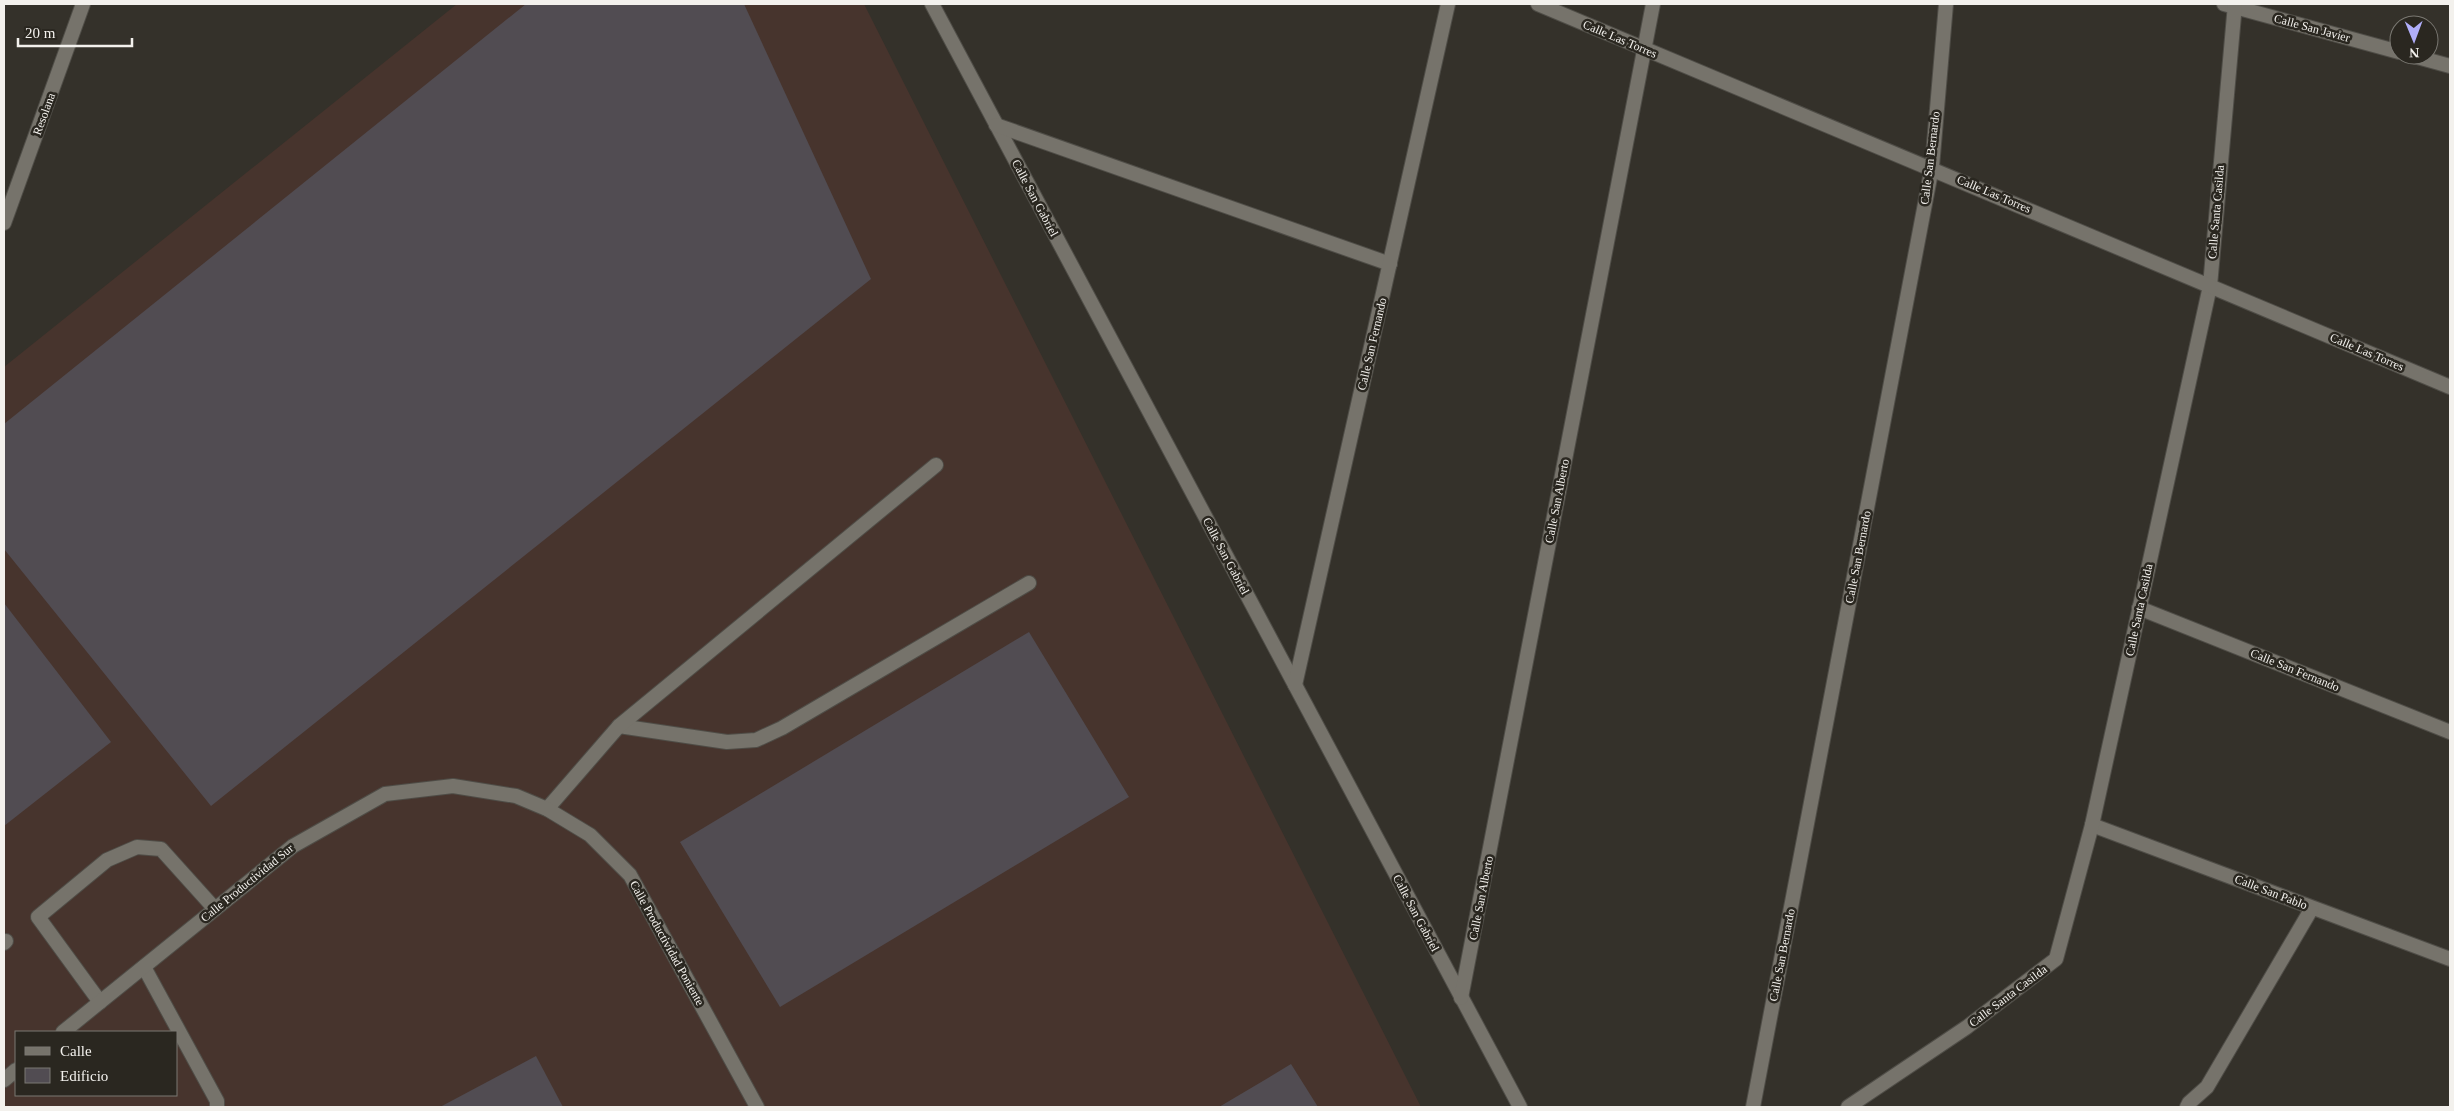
<svg xmlns="http://www.w3.org/2000/svg" width="2454" height="1111" viewBox="0 0 2454 1111" font-family="'Times New Roman',serif">
<style>
.industrial{fill:#47342d;fill-rule:evenodd}
.building{fill:#514c52}
.lines{fill:none;stroke-linecap:round;stroke-linejoin:round}
.service-casing{stroke:#4f4d47;stroke-width:16}
.minor-casing{stroke:#4f4d47;stroke-width:16}
.tertiary-casing{stroke:#4f4d47;stroke-width:16}
.service{stroke:#76736b;stroke-width:14}
.minor{stroke:#76736b;stroke-width:14}
.tertiary{stroke:#76736b;stroke-width:14}
.labels{text-anchor:middle;stroke-width:5;stroke-linejoin:round;paint-order:stroke}
.street-label{font-size:12px;fill:#f3f1ed;stroke:#2a2720}
</style>
<rect width="100%" height="100%" fill="#34312a"/>
<path class="industrial" d="M457,4H864L1421,1107H4V367ZM16,1032H176V1095H16Z"/>
<g class="building">
<polygon points="526,4 744,4 871,279 211,806 4,549 4,424"/>
<polygon points="4,603 111,742 4,826"/>
<polygon points="1029,632 1129,797 780,1007 680,842"/>
<polygon points="536,1056 563,1107 440,1107"/>
<polygon points="1291,1064 1318,1107 1219,1107 1268,1078"/>
</g>
<g class="lines">
<g class="service-casing">
<g id="service">
<polyline points="619,726 727,742 756,740 782,728 1029,583"/>
<polyline points="547,809 619,726 936,465"/>
<polyline points="4,943 6,941"/>
<polyline points="144,967 217,1101 217,1107"/>
<polyline points="100,1002 38,917 107,860 137,847 161,849 215,909"/>
</g>
</g>
<g class="minor-casing">
<g id="minor">
<polyline points="932,4 1520,1107"/>
<polyline points="2224,4 2399,52"/>
<polyline points="2410,55 2450,66"/>
<polyline points="996,125 1390,264"/>
<polyline points="4,223 83,4"/>
<polyline points="2139,608 2450,732"/>
<polyline points="1295,685 1448,4"/>
<polyline points="2092,825 2450,959"/>
<polyline points="1461,998 1653,4"/>
<polyline points="63,1032 293,846 385,794 453,786 516,796 547,809 590,835 630,875 757,1107"/>
<polyline points="4,1080 16,1070"/>
<polyline points="1753,1107 1932,167 1946,4"/>
<polyline points="1848,1107 1967,1027 2056,959 2092,825 2210,286 2235,4"/>
<polyline points="2187,1107 2189,1103 2207,1087 2312,908"/>
</g>
</g>
<g class="tertiary-casing">
<polyline id="tertiary" points="1538,4 2450,387"/>
</g>
<use href="#service" class="service"/>
<use href="#minor" class="minor"/>
<use href="#tertiary" class="tertiary"/>
</g>
<g class="labels">
<g class="street-label">
<text transform="translate(2312 28) rotate(15)" y="4">Calle San Javier</text>
<text transform="translate(1620 39) rotate(23)" y="4">Calle Las Torres</text>
<text transform="translate(44 114) rotate(-70)" y="4">Resolana</text>
<text transform="translate(1930 158) rotate(-83)" y="4">Calle San Bernardo</text>
<text transform="translate(1994 194) rotate(23)" y="4">Calle Las Torres</text>
<text transform="translate(1035 198) rotate(62)" y="4">Calle San Gabriel</text>
<text transform="translate(2216 212) rotate(-85)" y="4">Calle Santa Casilda</text>
<text transform="translate(1372 344) rotate(-77)" y="4">Calle San Fernando</text>
<text transform="translate(2367 352) rotate(23)" y="4">Calle Las Torres</text>
<text transform="translate(1557 501) rotate(-79)" y="4">Calle San Alberto</text>
<text transform="translate(1226 556) rotate(62)" y="4">Calle San Gabriel</text>
<text transform="translate(1858 557) rotate(-79)" y="4">Calle San Bernardo</text>
<text transform="translate(2139 610) rotate(-78)" y="4">Calle Santa Casilda</text>
<text transform="translate(2295 670) rotate(22)" y="4">Calle San Fernando</text>
<text transform="translate(247 883) rotate(-39)" y="4">Calle Productividad Sur</text>
<text transform="translate(2271 892) rotate(21)" y="4">Calle San Pablo</text>
<text transform="translate(1481 898) rotate(-79)" y="4">Calle San Alberto</text>
<text transform="translate(1416 913) rotate(62)" y="4">Calle San Gabriel</text>
<text transform="translate(667 943) rotate(61)" y="4">Calle Productividad Poniente</text>
<text transform="translate(1782 955) rotate(-79)" y="4">Calle San Bernardo</text>
<text transform="translate(2008 996) rotate(-37)" y="4">Calle Santa Casilda</text>
</g>
</g>
<rect width="2454" height="1111" fill="none" stroke="#f3f1ed" stroke-width="10"/>
<rect x="15" y="1031" width="162" height="65" fill="#2a2720" stroke="#7a7872"/>
<rect x="25" y="1047" width="25" height="8" fill="#76736b" stroke="#7a7872"/>
<text x="60" y="1056" font-size="15" fill="#f3f1ed">Calle</text>
<rect x="25" y="1068" width="25" height="15" fill="#514c52" stroke="#7a7872"/>
<text x="60" y="1081" font-size="15" fill="#f3f1ed">Edificio</text>
<g transform="translate(2414 40) rotate(179)"><circle r="24" fill="#2a2720" stroke="#7a7872"/>
<path d="M0-4L9 19L0 12L-9 19Z" fill="#b0aefa"/>
<text y="-8" font-size="14" font-weight="bold" text-anchor="middle" fill="#f3f1ed">N</text>
</g>
<path d="M18 38v8h114v-8" fill="none" stroke="#f3f1ed" stroke-width="2.5"/>
<text x="25" y="38" font-size="15" fill="#f3f1ed" stroke="#2a2720" stroke-width="4" paint-order="stroke">20 m</text>
</svg>
